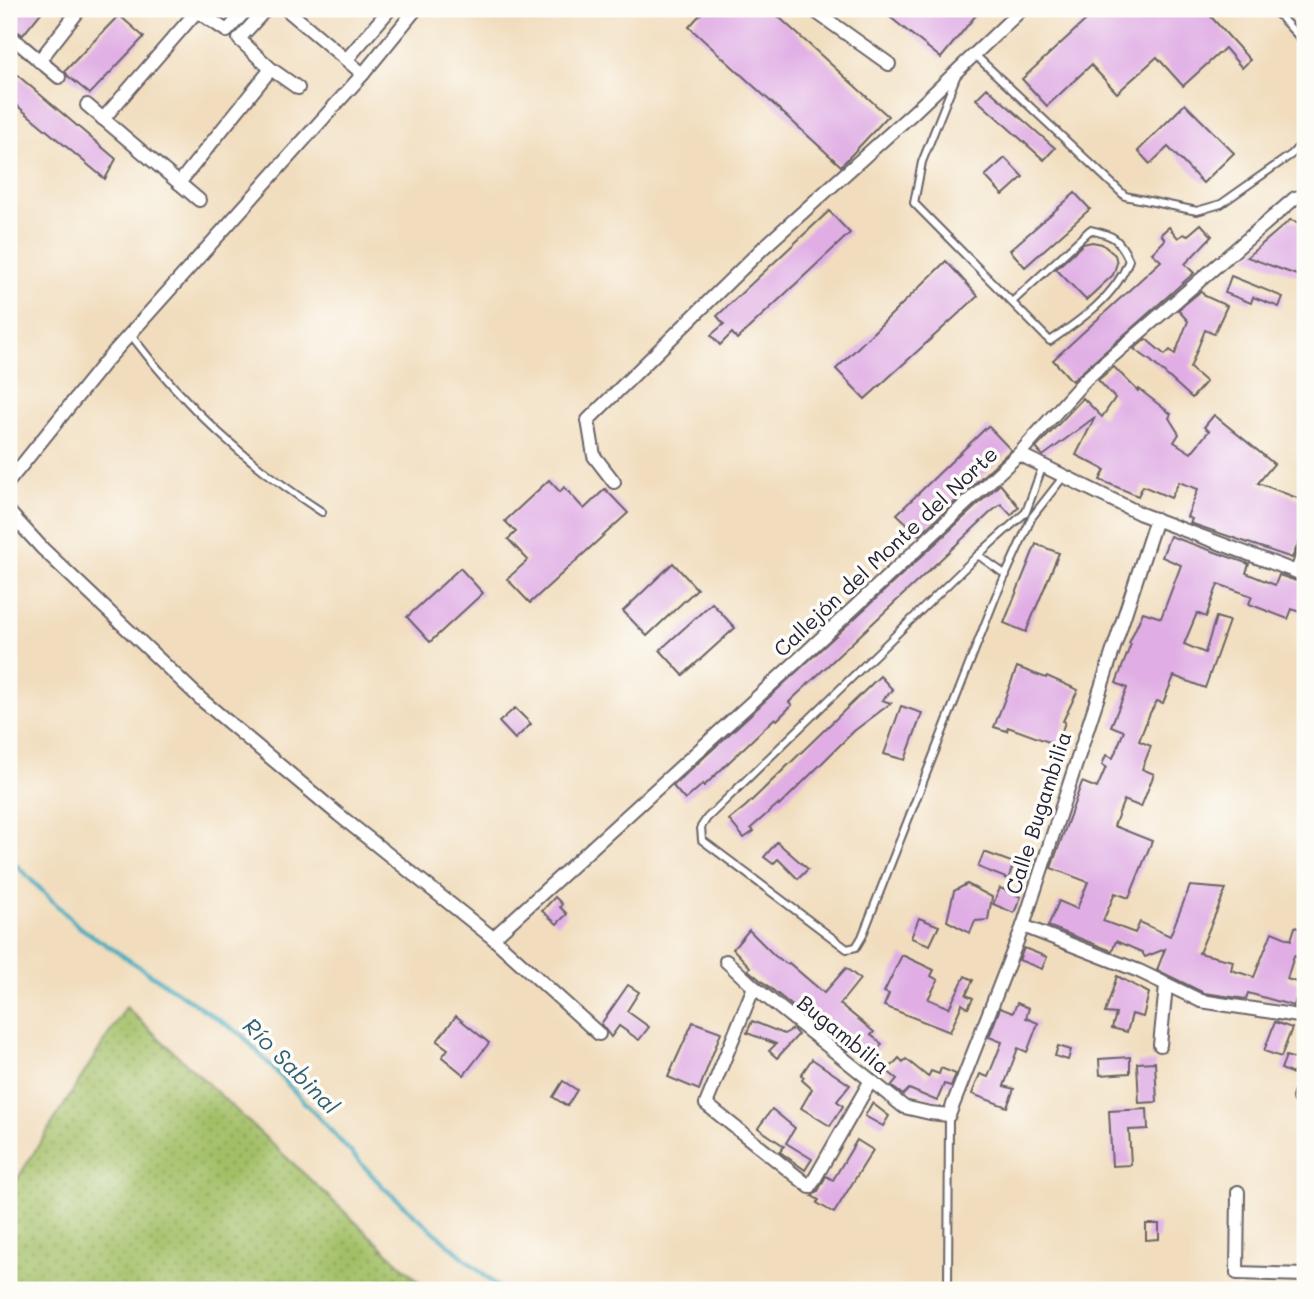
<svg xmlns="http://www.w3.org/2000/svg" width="1314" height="1299" viewBox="0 0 1314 1299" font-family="Mali,sans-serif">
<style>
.green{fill:url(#green-dots);stroke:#627050;stroke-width:2}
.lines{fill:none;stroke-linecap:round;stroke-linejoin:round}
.stream{stroke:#3ea9be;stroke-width:4.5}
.building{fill:#e0aee5}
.lane-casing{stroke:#6a6368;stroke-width:10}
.street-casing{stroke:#6a6368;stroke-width:16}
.lane{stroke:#fff;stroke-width:6}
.street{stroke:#fff;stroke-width:12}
.labels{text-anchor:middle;stroke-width:7;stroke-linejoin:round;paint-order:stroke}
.street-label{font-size:21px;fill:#22223b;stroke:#fdfcf7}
.water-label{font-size:23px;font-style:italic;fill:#2f5f76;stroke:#fdfcf7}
</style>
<defs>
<pattern id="green-dots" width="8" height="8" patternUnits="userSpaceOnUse" patternTransform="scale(1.75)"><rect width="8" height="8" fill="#a3bf66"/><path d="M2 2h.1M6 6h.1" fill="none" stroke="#849b55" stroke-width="1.8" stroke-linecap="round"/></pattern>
</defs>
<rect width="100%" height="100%" fill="#fdfcf7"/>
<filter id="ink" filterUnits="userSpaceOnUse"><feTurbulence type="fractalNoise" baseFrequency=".0143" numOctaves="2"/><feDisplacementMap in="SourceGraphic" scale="14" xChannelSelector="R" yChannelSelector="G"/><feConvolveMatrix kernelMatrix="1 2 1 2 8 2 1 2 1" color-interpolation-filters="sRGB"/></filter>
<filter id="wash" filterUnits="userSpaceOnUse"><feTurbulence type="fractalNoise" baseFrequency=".00686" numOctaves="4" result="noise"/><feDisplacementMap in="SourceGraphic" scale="28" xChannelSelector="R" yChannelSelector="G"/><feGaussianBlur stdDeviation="1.57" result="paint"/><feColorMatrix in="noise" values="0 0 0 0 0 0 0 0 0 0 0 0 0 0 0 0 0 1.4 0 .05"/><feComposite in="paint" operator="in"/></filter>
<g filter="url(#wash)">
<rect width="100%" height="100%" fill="#f1ddbd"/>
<polygon class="green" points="126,1007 428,1290 9,1290 9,1192"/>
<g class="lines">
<polyline class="stream" points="9,858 78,926 242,1035 384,1188 501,1290"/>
</g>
<g id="blocks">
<g class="building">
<polygon points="9,9 44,9 23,35 9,26"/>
<polygon points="705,9 770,9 888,116 841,166 689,27"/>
<polygon points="880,9 981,9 941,58"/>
<polygon points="1098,9 1204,9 1250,60 1242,68 1225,48 1183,86 1157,57 1117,93 1091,65 1047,106 1022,79"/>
<polygon points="119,15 144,37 90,94 68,76 65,71"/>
<polygon points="9,68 116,159 105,179 9,99"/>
<polygon points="987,88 1055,148 1044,160 976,99"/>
<polygon points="1185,104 1234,153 1203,183 1168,147 1150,164 1138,151"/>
<polygon points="1005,158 1023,177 1003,195 985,176"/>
<polygon points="1075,193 1090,209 1025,267 1010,250"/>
<polygon points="829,211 850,233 737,339 732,333 720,345 711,335 724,324 717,316"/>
<polygon points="1290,220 1305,224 1305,278 1247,257"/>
<polygon points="1201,224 1212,236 1185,264 1194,273 1072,381 1053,360 1161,261 1152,253 1165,240 1161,234 1169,227 1178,238 1184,234 1187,236"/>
<polygon points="1092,242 1102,244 1115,255 1117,263 1113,275 1086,300 1056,269 1083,244"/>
<polygon points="946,261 978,296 865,399 836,369"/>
<polygon points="1231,276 1283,297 1279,307 1253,297 1251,303 1225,293"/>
<polygon points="1201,291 1205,296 1227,306 1214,334 1205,330 1190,368 1206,382 1192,398 1151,361 1134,349 1146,339 1165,355 1170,350 1175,354 1188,321 1178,310"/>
<polygon points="1114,367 1138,391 1139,389 1171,414 1169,418 1179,434 1174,442 1191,453 1209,431 1204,427 1214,415 1274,464 1258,483 1305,501 1305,539 1299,542 1292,558 1190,523 1192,519 1187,517 1198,489 1179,482 1171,498 1143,486 1138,496 1100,480 1105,470 1076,455 1095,417 1043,456 1036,448 1083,398 1102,417 1115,398 1098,380"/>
<polygon points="988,426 1011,450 919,535 897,514"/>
<polygon points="549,480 560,492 564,487 584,509 605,489 628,513 530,603 507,579 528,560 508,539 516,532 505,521"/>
<polygon points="1000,484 1019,507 1011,515 1001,504 991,512 789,702 792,705 777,720 775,718 704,786 703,784 685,800 673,786"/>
<polygon points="1170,536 1249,564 1246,573 1275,585 1279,575 1305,584 1305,605 1302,604 1299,612 1292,609 1288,619 1249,604 1252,596 1218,584 1206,617 1197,613 1184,644 1205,653 1216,617 1229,621 1205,688 1174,676 1163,703 1157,701 1150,713 1139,741 1151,746 1142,769 1154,774 1141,807 1124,800 1114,826 1152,841 1129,898 1115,893 1103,921 1135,933 1140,922 1170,936 1190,886 1226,889 1199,953 1233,961 1231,970 1254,977 1272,932 1291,940 1295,927 1305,930 1305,959 1294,956 1287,979 1300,983 1294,1006 1248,993 1246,999 1204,993 1157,970 1165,949 1145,957 1142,952 1116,941 1112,951 1048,926 1059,901 1077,909 1088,882 1051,868 1082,782 1097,788 1106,767 1102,765 1106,755 1113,758 1124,731 1111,726 1127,688 1116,683 1131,644 1129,643 1143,612 1161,618 1181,565 1162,557"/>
<polygon points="1036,544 1059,553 1026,632 1004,623"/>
<polygon points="673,563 697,589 647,636 623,611"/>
<polygon points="460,568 483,593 430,642 407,617"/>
<polygon points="712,603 735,628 683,675 660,650"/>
<polygon points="1017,667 1046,678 1047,676 1078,690 1063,721 1065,722 1057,745 1008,727 1007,731 994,727"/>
<polygon points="880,676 893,690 882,700 891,703 854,731 779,806 778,804 751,828 754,831 744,838 729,820 746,806"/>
<polygon points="901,706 922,713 905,760 884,754"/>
<polygon points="515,708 531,724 515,739 499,722"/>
<polygon points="777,842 808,869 798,879 778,859 773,864 764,857"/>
<polygon points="984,852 1014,863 1008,879 978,867"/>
<polygon points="967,884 992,897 988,920 975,921 970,933 947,921 954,891"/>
<polygon points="1000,888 1021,897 1014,913 993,904"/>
<polygon points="555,897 562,904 560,907 567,914 557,924 542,911"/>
<polygon points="919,918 939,926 930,945 911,938"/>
<polygon points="749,930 775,956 787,964 789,963 824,993 846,968 860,979 840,1004 874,1032 871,1035 882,1044 870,1061 852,1046 848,1051 748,970 750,967 733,949"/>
<polygon points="1024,948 1047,957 1042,969 1019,960"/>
<polygon points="902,955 934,970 931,976 938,980 928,999 949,1008 965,976 973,980 966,995 973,998 968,1008 962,1004 950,1032 884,1006 889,994 884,992"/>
<polygon points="1117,976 1149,993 1143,1017 1132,1014 1127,1032 1112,1028 1116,1014 1105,1013"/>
<polygon points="628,985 639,992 627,1011 649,1027 639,1040 619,1026 611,1037 601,1024"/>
<polygon points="1017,1003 1029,1008 1026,1018 1038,1023 1027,1052 1018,1048 1004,1086 1014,1089 1007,1107 972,1094 980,1074 988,1077 1002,1042 989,1037 1000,1008 1013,1013"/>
<polygon points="456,1016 489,1043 464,1075 442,1057 448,1049 437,1041"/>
<polygon points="752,1021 784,1034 793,1029 798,1035 777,1058 769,1051 776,1044 747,1033"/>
<polygon points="693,1022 721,1032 699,1090 668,1077"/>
<polygon points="1275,1022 1292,1028 1281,1057 1264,1051"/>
<polygon points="1058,1046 1071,1050 1068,1060 1055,1056"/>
<polygon points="1286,1056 1298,1060 1293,1074 1281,1069"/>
<polygon points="1130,1057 1130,1073 1100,1075 1099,1059"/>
<polygon points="899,1058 903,1062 906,1059 928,1077 931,1071 939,1074 941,1068 956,1074 951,1086 944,1084 937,1101 909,1089 903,1095 891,1086 897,1079 887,1071"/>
<polygon points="812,1059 850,1085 837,1101 843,1106 830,1126 801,1108 812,1089 802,1080 804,1077 801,1075"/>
<polygon points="1155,1062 1157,1102 1139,1103 1137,1063"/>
<polygon points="563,1081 577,1090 567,1106 553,1097"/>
<polygon points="872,1103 889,1116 883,1126 865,1116"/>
<polygon points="772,1109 795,1128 786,1143 812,1159 805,1170 780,1152 784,1146 758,1128"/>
<polygon points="1147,1109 1148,1129 1129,1130 1131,1165 1112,1166 1109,1111"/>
<polygon points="857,1140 873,1150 834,1213 817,1203 819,1200 812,1196 818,1191 826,1176 833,1180"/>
<polygon points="1146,1224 1159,1224 1159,1239 1146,1240"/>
</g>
</g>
</g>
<g filter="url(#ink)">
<use href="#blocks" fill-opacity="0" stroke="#6a6368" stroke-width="2"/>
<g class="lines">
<g class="lane-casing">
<g id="lane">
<polyline points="1245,9 1248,12 1252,9"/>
<polyline points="1273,9 1305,43"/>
<polyline points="974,54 1125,196 1197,211 1221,204 1292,154 1305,140"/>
<path d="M956,77L922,162L914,203L1050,341C1081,320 1116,296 1129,260C1119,238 1113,235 1090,230L1012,302"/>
<path d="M131,335C186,408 245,462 322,512"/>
<polyline points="1043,465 1026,512 978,555 707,818 701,827 702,840 847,949 856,947 862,937 996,596 1032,517 1064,476"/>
<polyline points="978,555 1006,575"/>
<polyline points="948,1290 949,1115"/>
</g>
</g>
<g class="street-casing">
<g id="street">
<polyline points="194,9 227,31 247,9"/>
<polyline points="266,9 239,39 271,69 298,88"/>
<polyline points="286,9 363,74"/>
<polyline points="812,9 889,64"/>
<polyline points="9,35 59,77"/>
<polyline points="347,59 390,9"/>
<polyline points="39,61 80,9"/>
<polyline points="87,105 199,200"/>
<polyline points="103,119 197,11"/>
<polyline points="179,183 271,69"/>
<polyline points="1019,454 1141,514 1305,575"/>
<polyline points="9,481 105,362 363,74 416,9"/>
<polyline points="614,482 594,456 588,420 763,248 914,112 1022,9"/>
<polyline points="9,512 43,549 203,701 339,815 493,938 599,1034"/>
<polyline points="1297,572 1305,548"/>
<polyline points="1023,926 1139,971 1201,1001 1305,1017"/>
<polyline points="493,938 797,661 1019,454 1086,379 1295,198 1305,196"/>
<polyline points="726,961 754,987 904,1107 930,1113 949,1115 1023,926 1156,519"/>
<polyline points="754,987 706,1104 810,1187 870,1082"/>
<polyline points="1160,1045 1166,986"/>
<polyline points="1305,1080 1299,1098 1305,1101"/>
<polyline points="1238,1192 1237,1273 1305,1275"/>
</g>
</g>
<use href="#lane" class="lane"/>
<use href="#street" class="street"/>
</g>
</g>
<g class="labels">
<g class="street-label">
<text transform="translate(886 552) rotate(-43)" y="7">Callejón del Monte del Norte</text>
<text transform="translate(1039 813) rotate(-72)" y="7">Calle Bugambilia</text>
<text transform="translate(843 1035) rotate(39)" y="7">Bugambilia</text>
</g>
<g class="water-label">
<text transform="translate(291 1066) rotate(45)" y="8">Río Sabinal</text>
</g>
</g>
<rect width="1314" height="1299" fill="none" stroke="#fdfcf7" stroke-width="35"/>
</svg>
